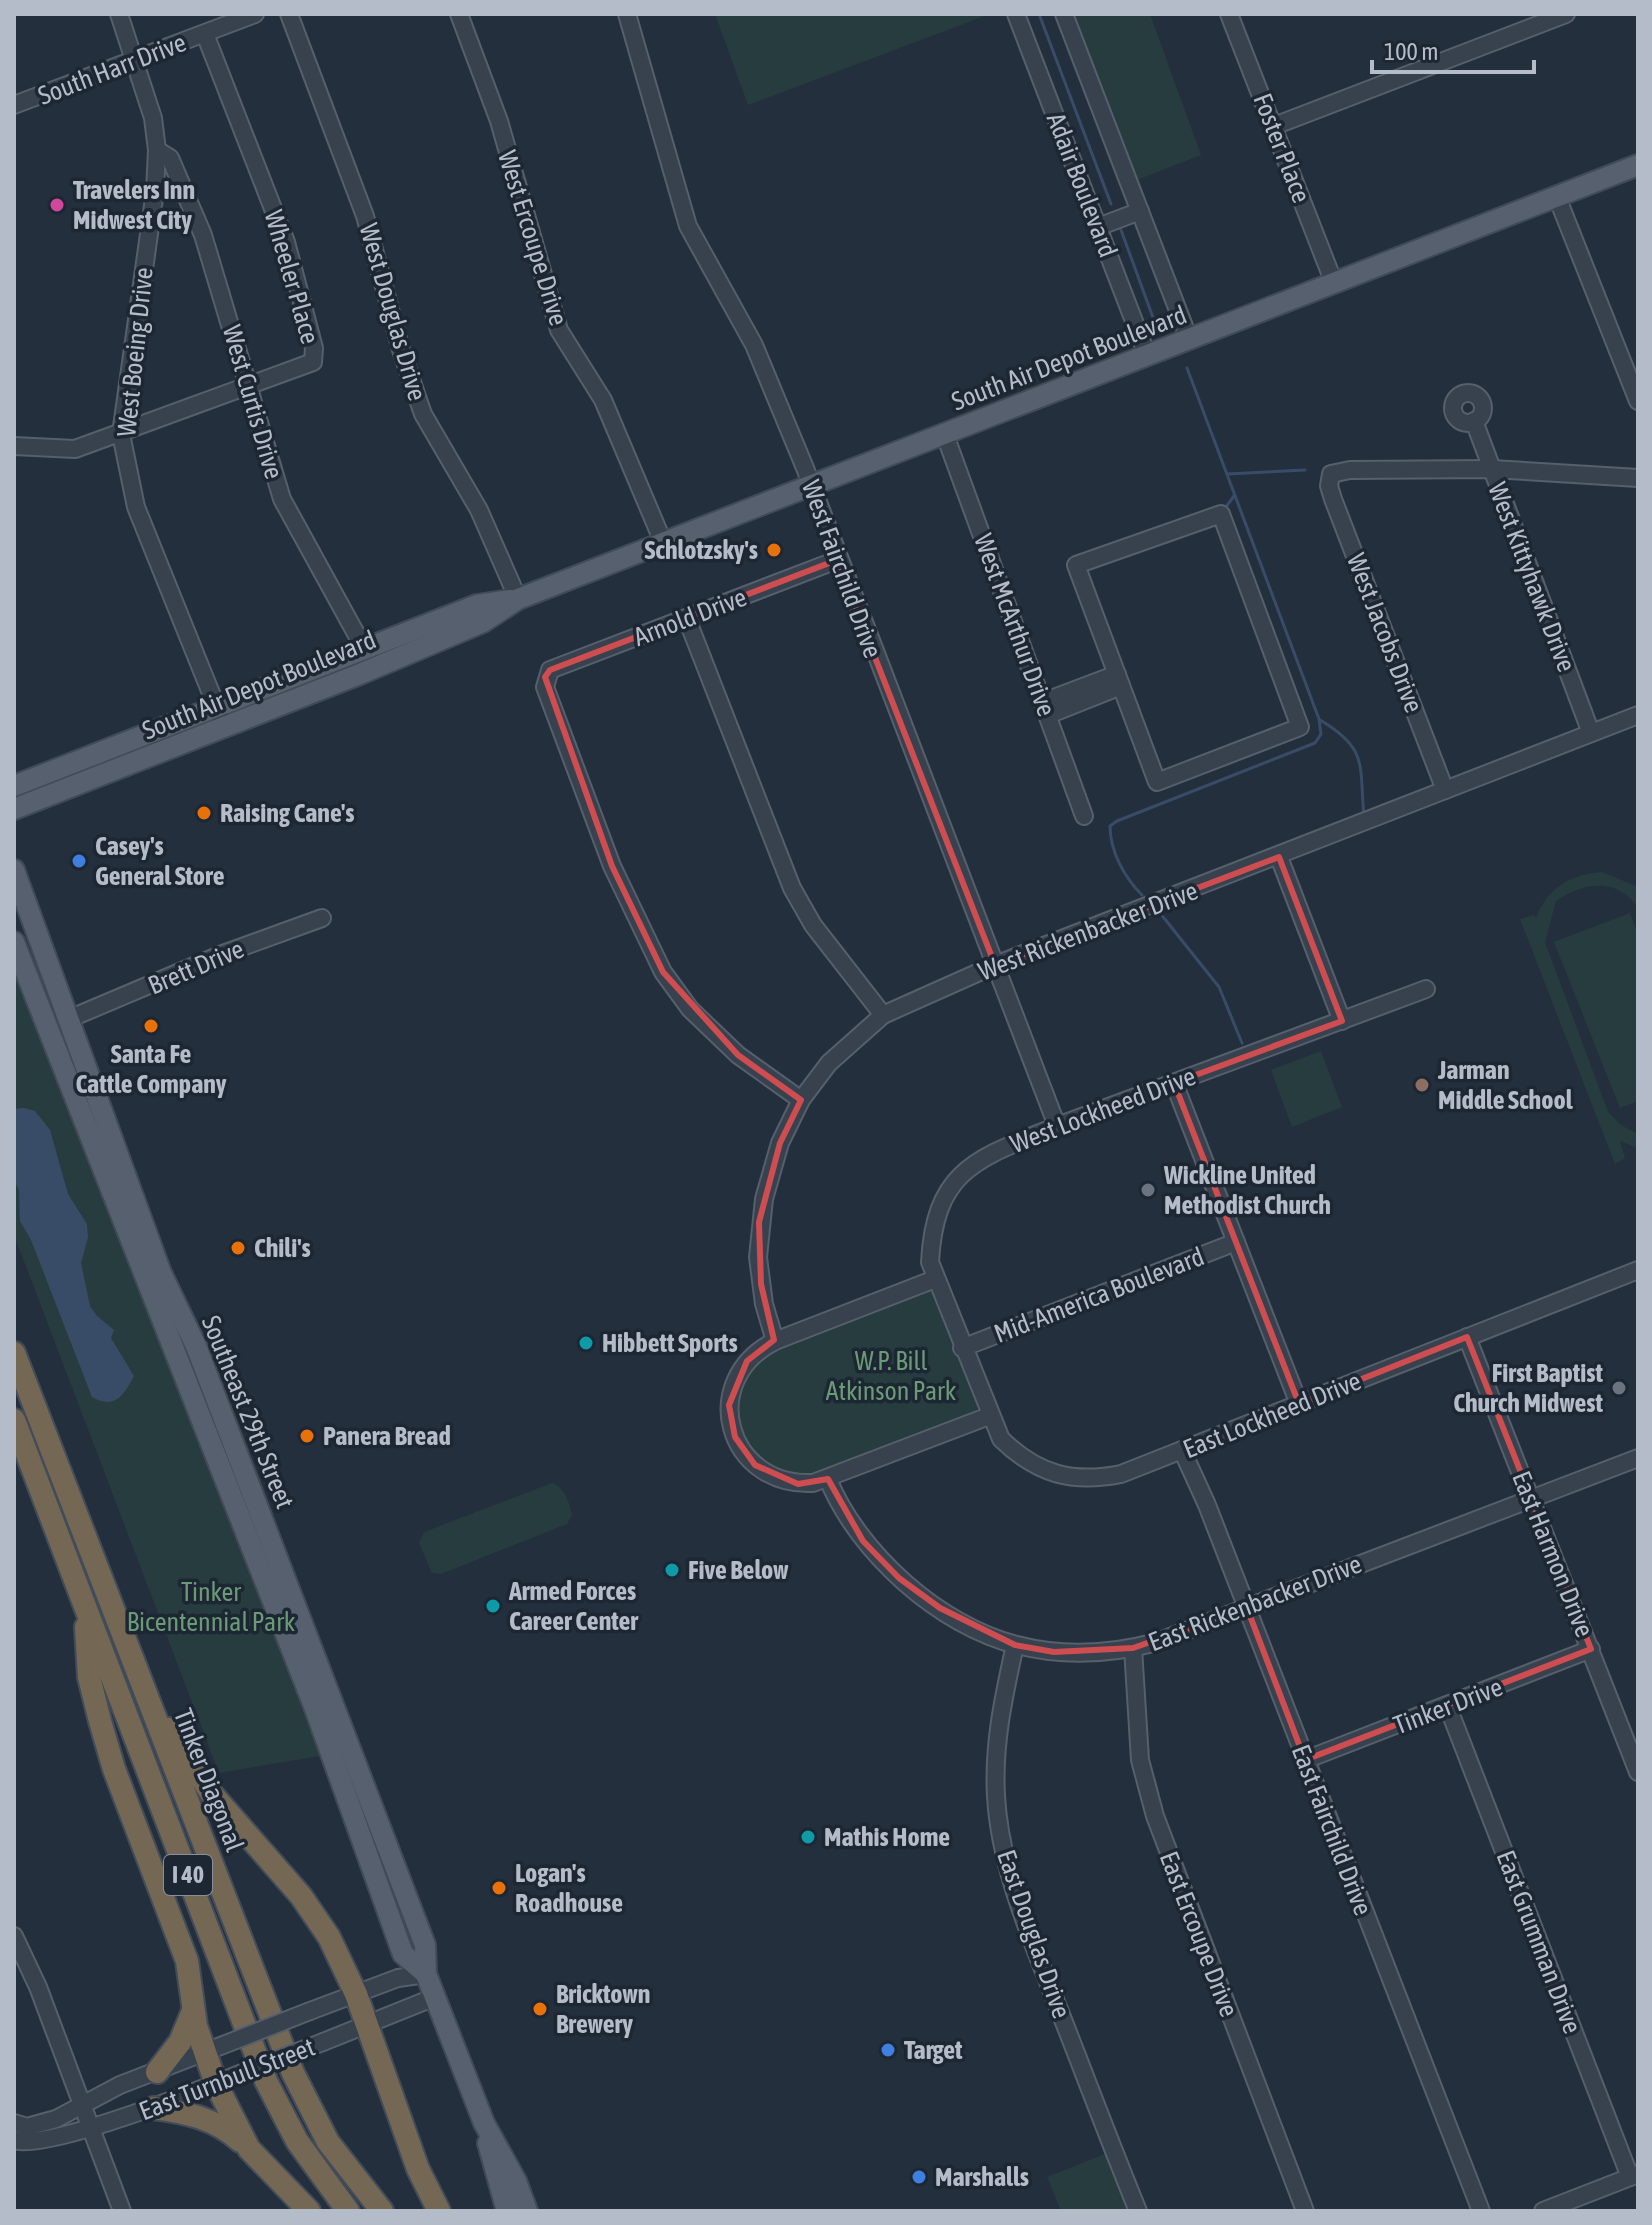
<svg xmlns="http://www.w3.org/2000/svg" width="1652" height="2225" viewBox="0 0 1652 2225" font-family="'Asap Condensed',sans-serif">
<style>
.green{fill:#263c3f}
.water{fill:#394c67}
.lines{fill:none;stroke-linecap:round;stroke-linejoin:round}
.stream{stroke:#394c67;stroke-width:3}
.minor-casing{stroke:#565f6c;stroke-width:20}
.major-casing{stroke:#414a57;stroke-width:24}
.highway-casing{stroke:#434c59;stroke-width:26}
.minor{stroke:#38414e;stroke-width:16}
.major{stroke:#56606e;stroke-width:20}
.highway{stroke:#746855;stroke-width:22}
.minor-bridge-casing{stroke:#565f6c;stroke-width:20;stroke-linecap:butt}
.minor-bridge{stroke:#38414e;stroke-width:16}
.marked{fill:none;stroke:#ce4d50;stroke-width:6;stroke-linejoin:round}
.hotel-dot{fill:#d1479c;stroke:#1d2633;stroke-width:3}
.food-dot{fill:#e8710a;stroke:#1d2633;stroke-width:3}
.shop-dot{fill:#3f7fe0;stroke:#1d2633;stroke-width:3}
.education-dot{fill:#8d6e63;stroke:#1d2633;stroke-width:3}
.worship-dot{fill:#6b7280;stroke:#1d2633;stroke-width:3}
.culture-dot{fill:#0f9aa8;stroke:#1d2633;stroke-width:3}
.labels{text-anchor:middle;stroke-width:7;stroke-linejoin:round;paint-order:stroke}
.shield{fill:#1d2633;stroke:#878f9c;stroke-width:2}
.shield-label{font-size:24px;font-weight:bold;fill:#b4bcc9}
.street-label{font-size:26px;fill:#b4bcc9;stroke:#1d2633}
.poi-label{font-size:26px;font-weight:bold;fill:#b4bcc9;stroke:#1d2633;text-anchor:start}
.park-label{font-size:26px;fill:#6b9a76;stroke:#1d2633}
</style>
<rect width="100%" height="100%" fill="#242f3e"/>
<g class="green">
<polygon points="715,14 990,14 748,105"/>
<polygon points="1074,14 1150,14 1201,155 1137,180"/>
<path d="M1602,872L1636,886L1638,908C1618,877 1583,882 1556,901L1545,942L1608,1112L1621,1125L1638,1134V1148L1620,1141L1625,1158L1615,1164L1520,919L1534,915L1536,918C1547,888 1571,874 1602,872Z"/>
<polygon points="1630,913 1638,935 1638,1101 1620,1108 1554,942"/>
<polygon points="14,950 294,1684 320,1756 219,1773 14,1235"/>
<polygon points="1321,1051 1342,1107 1292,1127 1271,1070"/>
<path d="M926,1289L935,1293L978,1406L975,1415C939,1429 902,1443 866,1457C851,1462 835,1471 820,1474C783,1482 742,1457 738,1419C735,1390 749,1367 771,1350Z"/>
<path d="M552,1483C566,1488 569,1503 572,1515L567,1524L441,1574L432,1573L419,1543L424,1532Z"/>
<polygon points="1110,2152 1133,2211 1061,2211 1047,2177"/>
</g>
<path class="water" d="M24,1108L35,1111L50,1130L68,1194L87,1224L88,1237L81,1263L90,1306L97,1316L114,1330L111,1338L134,1376C124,1395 115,1410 92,1397L31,1240L20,1221L19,1190L14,1180V1109Z"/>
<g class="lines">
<g class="stream">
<polyline points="1039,14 1111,204"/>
<polyline points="1121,230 1155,323"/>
<polyline points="1227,474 1305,470"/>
<polyline points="1223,511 1234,496"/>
<path d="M1320,720C1369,749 1359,765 1364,817"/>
<path d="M1142,895C1125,878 1110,852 1110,826L1117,821L1315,743L1321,734L1319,719L1187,368"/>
<polyline points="1160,913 1219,987 1242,1043"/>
</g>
<g class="minor-casing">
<g id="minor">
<polyline points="119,14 153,118 157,150 155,191 121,434 136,507 221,718"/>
<polyline points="289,14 365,216 401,350 423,414 479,510 518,599"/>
<polyline points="459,14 499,121 559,330 603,400 663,542"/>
<polyline points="627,14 688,226 754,345 805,468 1057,1126"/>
<polyline points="1016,14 1147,355"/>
<polyline points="1064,14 1189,339"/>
<polyline points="1229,14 1334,283"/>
<polyline points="14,105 255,14"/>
<polyline points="1274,126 1566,14"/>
<polyline points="157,150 170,158 203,235 282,499 365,650"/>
<polyline points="1557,197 1638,401"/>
<polyline points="1098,227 1140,211"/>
<circle cx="1468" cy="408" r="15"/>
<polyline points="1474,421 1591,733"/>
<polyline points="945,435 1084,816"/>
<polyline points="14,446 75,449 313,362 314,348 286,242 205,34"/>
<polygon points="1221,514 1300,727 1157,782 1076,565"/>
<polyline points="687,619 792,888 813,925 883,1015"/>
<polyline points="1043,702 1117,674"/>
<polyline points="1048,715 1121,686"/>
<polyline points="1445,790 1333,499 1329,486 1331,474 1350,470 1492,469 1638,478"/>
<polyline points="1279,857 1342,1021"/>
<path d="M1426,989L1057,1126C980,1158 935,1167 930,1262L1001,1439C1037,1474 1072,1484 1121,1474L1638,1270"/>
<polyline points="71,1018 220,955 322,918"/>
<polyline points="1174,1083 1299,1404"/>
<polyline points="801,1100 738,1055 690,1009 663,972 612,866 545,687 550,670 837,560"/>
<path d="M935,1279L775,1341C697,1380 726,1487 813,1483L989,1416"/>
<polyline points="1467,1337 1638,1772"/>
<polyline points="775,1341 764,1304 758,1257 764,1199 780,1143 801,1100 829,1063 883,1015 995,965 1638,715"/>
<polyline points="962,1348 1236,1242"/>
<polyline points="1182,1450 1207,1505 1481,2211"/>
<path d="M828,1479C858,1553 940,1626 1017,1645C1063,1657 1112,1654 1157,1642L1638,1458"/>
<path d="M1015,1645C1004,1695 993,1744 996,1796C1000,1870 1033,1943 1060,2012C1086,2078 1111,2145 1138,2211"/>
<polyline points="1133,1648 1140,1760 1155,1816 1305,2211"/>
<polyline points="1448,1707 1630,2177"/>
<polyline points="1305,1760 1591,1649"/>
<polyline points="14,1936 38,1987 122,2211"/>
<polyline points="310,2011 398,1978 426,1974"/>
<polyline points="323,2042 435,1997"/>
<polyline points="14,2123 27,2127 56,2119 120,2085 236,2040"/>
<path d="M14,2140C45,2152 210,2086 247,2071"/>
<polyline points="1543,2211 1638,2174"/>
</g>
</g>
<g class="major-casing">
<g id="major">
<polyline points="14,786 477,605 511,600"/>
<polyline points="14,809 360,674 483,622 518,599 1638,165"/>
<polyline points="14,870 161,1273 196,1346 425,1945 426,1974 484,2123 516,2181 527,2211"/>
<polyline points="14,942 314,1706 403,1954 426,1974"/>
<polyline points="488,2143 507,2211"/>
</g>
</g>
<g class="highway-casing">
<g id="highway">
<polyline points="14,1353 293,2073 328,2142 382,2211"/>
<polyline points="14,1420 266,2081 297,2141 348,2211"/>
<polyline points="86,1627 89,1677 100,1721 114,1769 187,1961 196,2026 216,2084 249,2149 309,2211"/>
<polyline points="169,1729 211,1793 301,1896 329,1937 356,1994 418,2169 439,2211"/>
<polyline points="157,2072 180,2042 193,2011"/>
<path d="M153,2108C185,2112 215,2118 240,2141"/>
</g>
</g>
<use href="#minor" class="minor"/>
<use href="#major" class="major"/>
<use href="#highway" class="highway"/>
<g class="minor-bridge-casing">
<g id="minor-bridge">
<polyline points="236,2040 310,2011"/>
<polyline points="247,2071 323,2042"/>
</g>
</g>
<use href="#minor-bridge" class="minor-bridge"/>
</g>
<path class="marked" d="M837,560L995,965L1279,857L1342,1021L1174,1083L1299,1404L1467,1337L1591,1649L1305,1760L1247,1608L1133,1648L1054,1652L1015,1645L940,1608L899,1578L863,1541L828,1479L798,1484L755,1465L735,1437L729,1405L747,1361L774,1340L761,1284L759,1222L780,1143L801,1100L738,1055L663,972L612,866L545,677L550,670Z"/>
<circle class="hotel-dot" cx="57" cy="205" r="8"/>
<g class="food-dot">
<circle cx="774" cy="550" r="8"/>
<circle cx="204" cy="813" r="8"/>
<circle cx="151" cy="1026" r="8"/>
<circle cx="238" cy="1248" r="8"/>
<circle cx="307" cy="1436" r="8"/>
<circle cx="499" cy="1888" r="8"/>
<circle cx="540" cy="2009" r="8"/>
</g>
<g class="shop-dot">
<circle cx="79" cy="861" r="8"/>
<circle cx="888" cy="2050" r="8"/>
<circle cx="919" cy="2177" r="8"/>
</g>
<circle class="education-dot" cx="1422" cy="1085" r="8"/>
<g class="worship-dot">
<circle cx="1148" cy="1190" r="8"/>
<circle cx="1619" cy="1388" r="8"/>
</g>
<g class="culture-dot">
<circle cx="586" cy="1343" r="8"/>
<circle cx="672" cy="1570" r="8"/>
<circle cx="493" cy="1606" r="8"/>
<circle cx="808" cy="1837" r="8"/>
</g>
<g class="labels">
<rect class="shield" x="164" y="1855" width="48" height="40" rx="6"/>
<g class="shield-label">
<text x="188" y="1883">I 40</text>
</g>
<g class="street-label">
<text transform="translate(112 69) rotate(-21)" y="9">South Harr Drive</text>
<text transform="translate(1282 148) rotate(69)" y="9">Foster Place</text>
<text transform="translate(1082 185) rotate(69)" y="9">Adair Boulevard</text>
<text transform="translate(533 238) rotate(73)" y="9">West Ercoupe Drive</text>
<text transform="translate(292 277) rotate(74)" y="9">Wheeler Place</text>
<text transform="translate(393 312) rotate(74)" y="9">West Douglas Drive</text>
<text transform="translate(135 352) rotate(-84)" y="9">West Boeing Drive</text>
<text transform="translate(1069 358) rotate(-21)" y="9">South Air Depot Boulevard</text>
<text transform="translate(253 402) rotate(74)" y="9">West Curtis Drive</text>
<text transform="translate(842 569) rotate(70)" y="9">West Fairchild Drive</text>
<text transform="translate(1532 577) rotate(69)" y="9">West Kittyhawk Drive</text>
<text transform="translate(690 617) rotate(-21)" y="9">Arnold Drive</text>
<text transform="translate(1015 625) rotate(70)" y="9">West McArthur Drive</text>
<text transform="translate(1385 633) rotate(69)" y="9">West Jacobs Drive</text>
<text transform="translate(259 685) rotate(-22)" y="9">South Air Depot Boulevard</text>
<text transform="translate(1088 931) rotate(-21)" y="9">West Rickenbacker Drive</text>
<text transform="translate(196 967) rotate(-23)" y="9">Brett Drive</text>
<text transform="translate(1103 1110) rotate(-21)" y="9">West Lockheed Drive</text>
<text transform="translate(1099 1295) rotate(-21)" y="9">Mid-America Boulevard</text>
<text transform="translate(248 1412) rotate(68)" y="9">Southeast 29th Street</text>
<text transform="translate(1272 1415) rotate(-22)" y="9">East Lockheed Drive</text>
<text transform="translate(1553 1554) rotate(68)" y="9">East Harmon Drive</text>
<text transform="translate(1255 1603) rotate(-21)" y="9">East Rickenbacker Drive</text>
<text transform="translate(1448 1706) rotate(-21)" y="9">Tinker Drive</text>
<text transform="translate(209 1780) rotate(69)" y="9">Tinker Diagonal</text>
<text transform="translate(1332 1830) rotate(69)" y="9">East Fairchild Drive</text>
<text transform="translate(1034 1934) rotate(71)" y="9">East Douglas Drive</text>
<text transform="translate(1199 1934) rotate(69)" y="9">East Ercoupe Drive</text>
<text transform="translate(1539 1942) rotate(69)" y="9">East Grumman Drive</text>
<text transform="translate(227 2079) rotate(-21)" y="9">East Turnbull Street</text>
</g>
<g class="poi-label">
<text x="73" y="199">Travelers Inn<tspan x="73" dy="30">Midwest City</tspan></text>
<text x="758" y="559" text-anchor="end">Schlotzsky's</text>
<text x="220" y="822">Raising Cane's</text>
<text x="95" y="855">Casey's<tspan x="95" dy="30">General Store</tspan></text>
<text x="151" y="1063" text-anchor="middle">Santa Fe<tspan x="151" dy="30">Cattle Company</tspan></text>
<text x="1438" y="1079">Jarman<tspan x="1438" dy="30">Middle School</tspan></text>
<text x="1164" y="1184">Wickline United<tspan x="1164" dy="30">Methodist Church</tspan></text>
<text x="254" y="1257">Chili's</text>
<text x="602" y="1352">Hibbett Sports</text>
<text x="1603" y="1382" text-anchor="end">First Baptist<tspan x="1603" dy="30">Church Midwest</tspan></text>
<text x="323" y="1445">Panera Bread</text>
<text x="688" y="1579">Five Below</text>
<text x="509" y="1600">Armed Forces<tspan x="509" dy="30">Career Center</tspan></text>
<text x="824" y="1846">Mathis Home</text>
<text x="515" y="1882">Logan's<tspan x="515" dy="30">Roadhouse</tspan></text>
<text x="556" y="2003">Bricktown<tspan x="556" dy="30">Brewery</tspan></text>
<text x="904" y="2059">Target</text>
<text x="935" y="2186">Marshalls</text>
</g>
<g class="park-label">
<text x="891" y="1370">W.P. Bill<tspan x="891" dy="30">Atkinson Park</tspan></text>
<text x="211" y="1601">Tinker<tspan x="211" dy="30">Bicentennial Park</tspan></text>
</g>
</g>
<rect width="1652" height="2225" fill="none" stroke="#b4bcc9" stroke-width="32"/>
<path d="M1372 60v12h162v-12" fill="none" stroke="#b4bcc9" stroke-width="4"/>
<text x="1384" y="60" font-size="24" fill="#b4bcc9" stroke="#1d2633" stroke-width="6" paint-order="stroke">100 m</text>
</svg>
